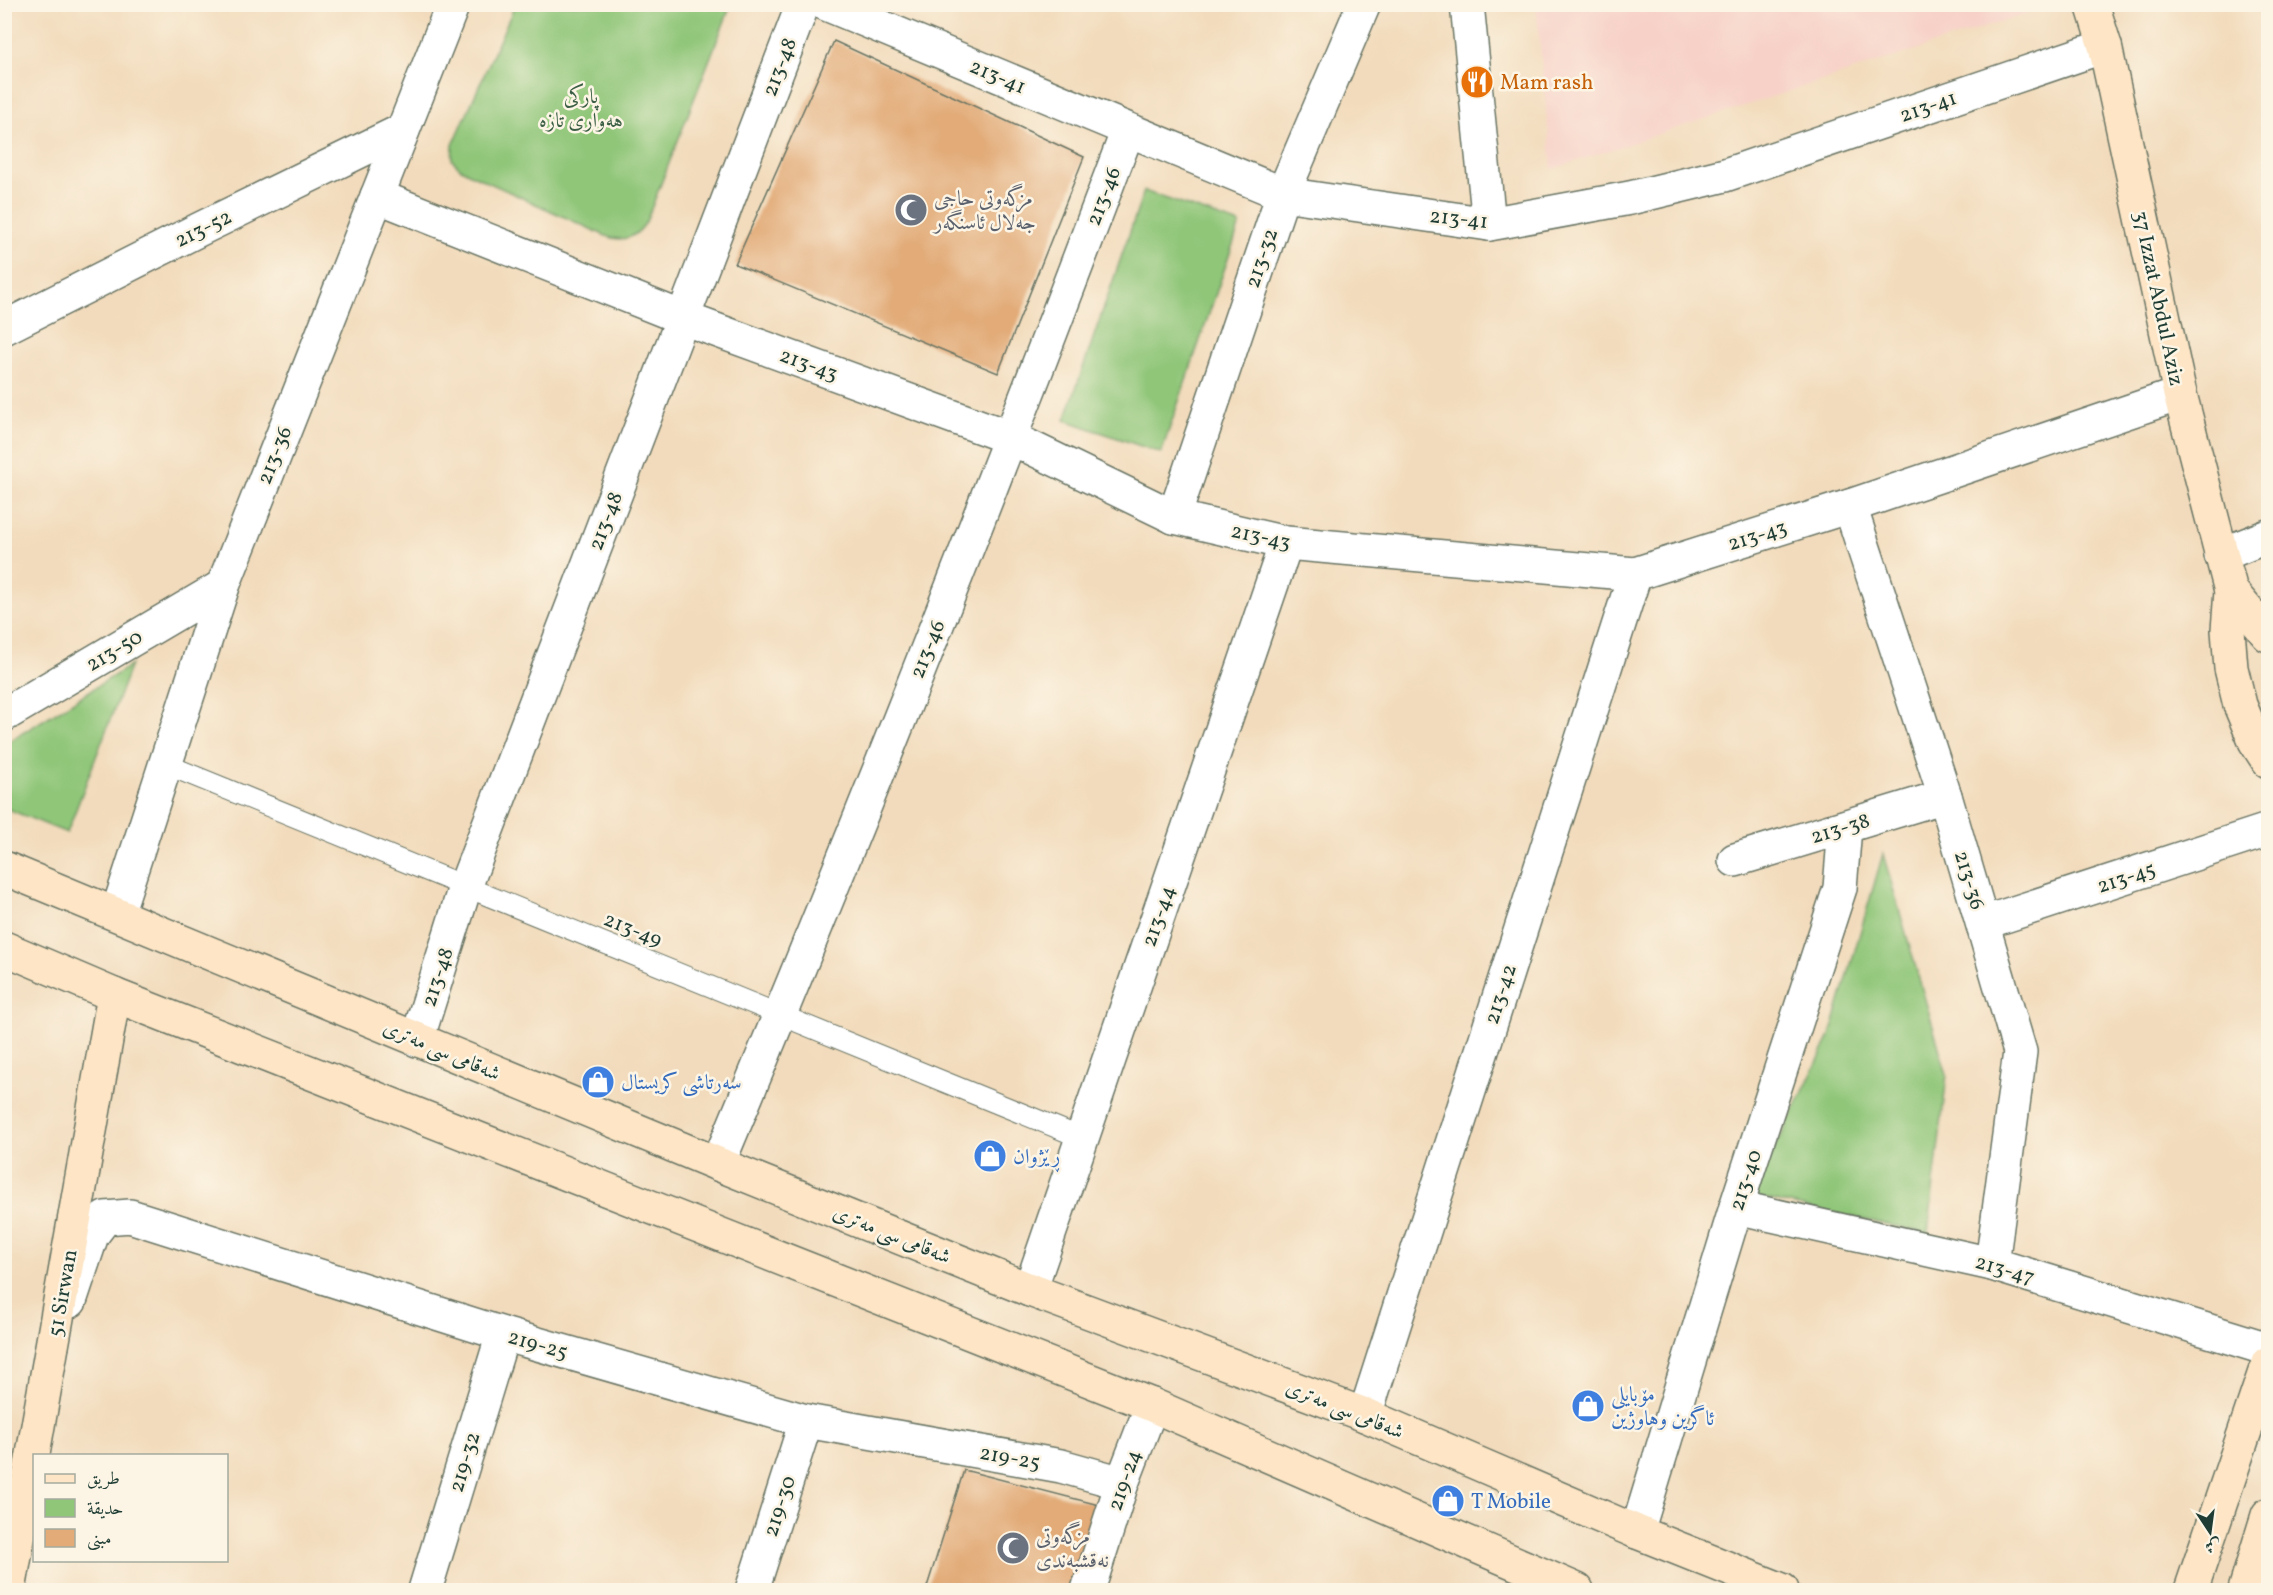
<svg xmlns="http://www.w3.org/2000/svg" width="2273" height="1595" viewBox="0 0 2273 1595" font-family="Vollkorn,Amiri,serif">
<style>
.built{fill:#f7d1c8}
.green{fill:#8fc678;stroke:#578256;stroke-width:1.5}
.building{fill:#e2ab78}
.lines{fill:none;stroke-linecap:round;stroke-linejoin:round}
.lane-casing{stroke:#697464;stroke-width:22}
.street-casing{stroke:#697464;stroke-width:36}
.secondary-casing{stroke:#697464;stroke-width:36}
.lane{stroke:#fff;stroke-width:20}
.street{stroke:#fff;stroke-width:33}
.secondary{stroke:#fde5c5;stroke-width:33}
.labels{text-anchor:middle;stroke-width:5;stroke-linejoin:round;paint-order:stroke}
.street-label{font-size:21px;fill:#1f3d34;stroke:#fcf5e5}
.food-label{font-size:21px;fill:#c56008;stroke:#fcf5e5;text-anchor:start}
.park-label{font-size:21px;fill:#3b5f45;stroke:#fcf5e5}
.worship-label{font-size:21px;fill:#5b616d;stroke:#fcf5e5;text-anchor:start}
.shop-label{font-size:21px;fill:#366cbe;stroke:#fcf5e5;text-anchor:start}
</style>
<rect width="100%" height="100%" fill="#fcf5e5"/>
<filter id="ink" filterUnits="userSpaceOnUse"><feTurbulence type="fractalNoise" baseFrequency=".0167" numOctaves="2"/><feDisplacementMap in="SourceGraphic" scale="12" xChannelSelector="R" yChannelSelector="G"/><feConvolveMatrix kernelMatrix="1 2 1 2 8 2 1 2 1" color-interpolation-filters="sRGB"/></filter>
<filter id="wash" filterUnits="userSpaceOnUse"><feTurbulence type="fractalNoise" baseFrequency=".008" numOctaves="4" result="noise"/><feDisplacementMap in="SourceGraphic" scale="24" xChannelSelector="R" yChannelSelector="G"/><feGaussianBlur stdDeviation="1.35" result="paint"/><feColorMatrix in="noise" values="0 0 0 0 0 0 0 0 0 0 0 0 0 0 0 0 0 1.4 0 .05"/><feComposite in="paint" operator="in"/></filter>
<g filter="url(#wash)">
<rect width="100%" height="100%" fill="#f2dbbc"/>
<polygon class="built" points="1536,5 1536,4 2053,5 1552,169"/>
<g class="green">
<path d="M515,5H731L646,222C637,237 623,243 606,236L470,174L461,169L452,160L453,145Z"/>
<polygon points="1144,191 1240,224 1161,453 1065,420"/>
<polygon points="131,665 67,833 5,808 5,744"/>
<polygon points="1883,854 1947,1075 1928,1233 1752,1196 1830,1036"/>
</g>
<g id="blocks">
<g class="building">
<polygon points="834,41 1084,157 998,373 735,264"/>
<polygon points="964,1470 1099,1505 1074,1590 926,1590"/>
</g>
</g>
</g>
<g filter="url(#ink)">
<use href="#blocks" fill-opacity="0" stroke="#697464" stroke-width="1.5"/>
<g class="lines">
<g class="lane-casing">
<polyline id="lane" points="165,764 1082,1138"/>
</g>
<g class="street-casing">
<g id="street">
<polyline points="826,4 1283,194 1489,224 1630,198 1725,175 2105,46"/>
<polyline points="1467,4 1489,224"/>
<polyline points="377,196 683,318 1011,438 1174,517 1286,543 1635,574 1850,506 2180,394"/>
<polyline points="4,328 198,230 403,130"/>
<polyline points="1850,506 1945,796 2020,1052 1992,1264"/>
<polyline points="1174,517 1283,194 1364,4"/>
<polyline points="2221,555 2268,536"/>
<polyline points="4,715 223,586"/>
<polyline points="1735,860 1945,796"/>
<polyline points="117,914 223,586 453,4"/>
<polyline points="1983,923 2268,830"/>
<polyline points="417,1040 465,887 803,4"/>
<path d="M718,1164C861,822 997,477 1128,130"/>
<polyline points="1736,1207 1992,1264 2268,1349"/>
<polyline points="1030,1290 1286,543"/>
<polyline points="70,1301 92,1235 105,1218 130,1216 503,1334 806,1421 1061,1466 1122,1483"/>
<polyline points="1365,1415 1635,574"/>
<polyline points="1637,1532 1736,1207 1840,888 1845,827"/>
<polyline points="425,1590 503,1334"/>
<polyline points="752,1590 806,1421"/>
<polyline points="1088,1590 1122,1483 1152,1405"/>
</g>
</g>
<g class="secondary-casing">
<g id="secondary">
<polyline points="2092,4 2105,46 2180,394 2231,591 2228,630 2231,668 2240,705 2255,741 2268,761"/>
<polyline points="2231,591 2268,635"/>
<polyline points="4,868 718,1164 1030,1290 1365,1415 1637,1532 1782,1590"/>
<polyline points="4,948 114,995 1152,1405 1577,1590"/>
<polyline points="9,1590 114,995"/>
<polyline points="2191,1590 2268,1363"/>
<polyline points="2245,1590 2268,1515"/>
</g>
</g>
<use href="#lane" class="lane"/>
<use href="#street" class="street"/>
<use href="#secondary" class="secondary"/>
</g>
</g>
<defs>
<g id="restaurant-disc" transform="scale(1.725)"><circle r="9.5" fill="#e8710a" stroke="#fcf5e5"/><path d="M-5-6h1v4h1v-4h1v4h1v-4h1v5L-1.5 .5V6h-2V.5L-5-1ZM5-6V6H3V1.5H1.5Q1.5-4 5-6Z" fill="#fff"/></g>
<g id="mosque-disc" transform="scale(1.725)"><circle r="9.5" fill="#6b7280" stroke="#fcf5e5"/><path d="M3.5-4.9A6 6 0 1 0 3.5 4.9A5 5 0 1 1 3.5-4.9Z" fill="#fff"/></g>
<g id="shop-disc" transform="scale(1.725)"><circle r="9.5" fill="#3f7fe0" stroke="#fcf5e5"/><path d="M-5-2.5h2.3a2.7 3.5 0 0 1 5.4 0H5L5.5 6h-11ZM-1.5-2.5h3a1.5 2.3 0 0 0-3 0Z" fill="#fff"/></g>
</defs>
<g fill-rule="evenodd">
<use href="#restaurant-disc" x="1477" y="82"/>
<use href="#mosque-disc" x="911" y="210"/>
<use href="#shop-disc" x="598" y="1082"/>
<use href="#shop-disc" x="990" y="1156"/>
<use href="#shop-disc" x="1588" y="1406"/>
<use href="#shop-disc" x="1448" y="1501"/>
<use href="#mosque-disc" x="1013" y="1548"/>
</g>
<g class="labels">
<g class="street-label">
<text transform="translate(779 67) rotate(-69)" y="7">213-48</text>
<text transform="translate(998 76) rotate(23)" y="7">213-41</text>
<text transform="translate(1928 106) rotate(-19)" y="7">213-41</text>
<text transform="translate(1103 196) rotate(-69)" y="7">213-46</text>
<text transform="translate(1459 218) rotate(6)" y="7">213-41</text>
<text transform="translate(203 228) rotate(-26)" y="7">213-52</text>
<text transform="translate(1261 258) rotate(-71)" y="7">213-32</text>
<text transform="translate(2159 298) rotate(78)" y="7">37 Izzat Abdul Aziz</text>
<text transform="translate(809 364) rotate(20)" y="7">213-43</text>
<text transform="translate(274 455) rotate(-68)" y="7">213-36</text>
<text transform="translate(605 521) rotate(-69)" y="7">213-48</text>
<text transform="translate(1757 535) rotate(-17)" y="7">213-43</text>
<text transform="translate(1261 536) rotate(12)" y="7">213-43</text>
<text transform="translate(927 649) rotate(-68)" y="7">213-46</text>
<text transform="translate(114 650) rotate(-31)" y="7">213-50</text>
<text transform="translate(1840 828) rotate(-17)" y="7">213-38</text>
<text transform="translate(2126 877) rotate(-18)" y="7">213-45</text>
<text transform="translate(1970 880) rotate(73)" y="7">213-36</text>
<text transform="translate(1158 916) rotate(-71)" y="7">213-44</text>
<text transform="translate(633 929) rotate(22)" y="7">213-49</text>
<text transform="translate(437 977) rotate(-72)" y="7">213-48</text>
<text transform="translate(1500 994) rotate(-72)" y="7">213-42</text>
<text transform="translate(442 1050) rotate(23)" y="7">شەقامی سی مەتری</text>
<text transform="translate(1745 1180) rotate(-72)" y="7">213-40</text>
<text transform="translate(892 1234) rotate(22)" y="7">شەقامی سی مەتری</text>
<text transform="translate(2005 1269) rotate(16)" y="7">213-47</text>
<text transform="translate(62 1293) rotate(-80)" y="7">51 Sirwan</text>
<text transform="translate(538 1344) rotate(16)" y="7">219-25</text>
<text transform="translate(1345 1409) rotate(22)" y="7">شەقامی سی مەتری</text>
<text transform="translate(1010 1457) rotate(10)" y="7">219-25</text>
<text transform="translate(464 1462) rotate(-73)" y="7">219-32</text>
<text transform="translate(1124 1480) rotate(-71)" y="7">219-24</text>
<text transform="translate(779 1506) rotate(-72)" y="7">219-30</text>
</g>
<g class="food-label">
<text x="1500" y="89">Mam rash</text>
</g>
<g class="park-label">
<text x="581" y="103">پارکی<tspan x="581" dy="24">هەواری تازە</tspan></text>
</g>
<g class="worship-label">
<text x="934" y="205">مزگەوتی حاجی<tspan x="934" dy="24">جەلال ئاسنگەر</tspan></text>
<text x="1036" y="1543">مزگەوتی<tspan x="1036" dy="24">نەقشبەندی</tspan></text>
</g>
<g class="shop-label">
<text x="621" y="1089">سەرتاشی کریستال</text>
<text x="1013" y="1163">ڕێژوان</text>
<text x="1611" y="1401">مۆبایلی<tspan x="1611" dy="24">ئاگرین وهاوژین</tspan></text>
<text x="1471" y="1508">T Mobile</text>
</g>
</g>
<rect width="2273" height="1595" fill="none" stroke="#fcf5e5" stroke-width="24"/>
<rect x="33" y="1454" width="195" height="108" fill="#fcf5e5" stroke="#a4ab9e" stroke-width="1.5"/>
<rect x="45" y="1474" width="30" height="9" fill="#fde5c5" stroke="#a4ab9e" stroke-width="1.5"/>
<text x="87" y="1484" font-size="18" fill="#1f3d34">طريق</text>
<rect x="45" y="1499" width="30" height="18" fill="#8fc678" stroke="#a4ab9e" stroke-width="1.5"/>
<text x="87" y="1514" font-size="18" fill="#1f3d34">حديقة</text>
<rect x="45" y="1529" width="30" height="18" fill="#e2ab78" stroke="#a4ab9e" stroke-width="1.5"/>
<text x="87" y="1544" font-size="18" fill="#1f3d34">مبنى</text>
<g transform="translate(2210 1532) rotate(167)" stroke="#fcf5e5" stroke-width="4.5" paint-order="stroke">
<path d="M0-4.5L10 22L0 15L-10 22Z" fill="#1f3d34"/>
<text y="-9" font-size="16" font-weight="bold" text-anchor="middle" fill="#1f3d34">ش</text>
</g>
</svg>
